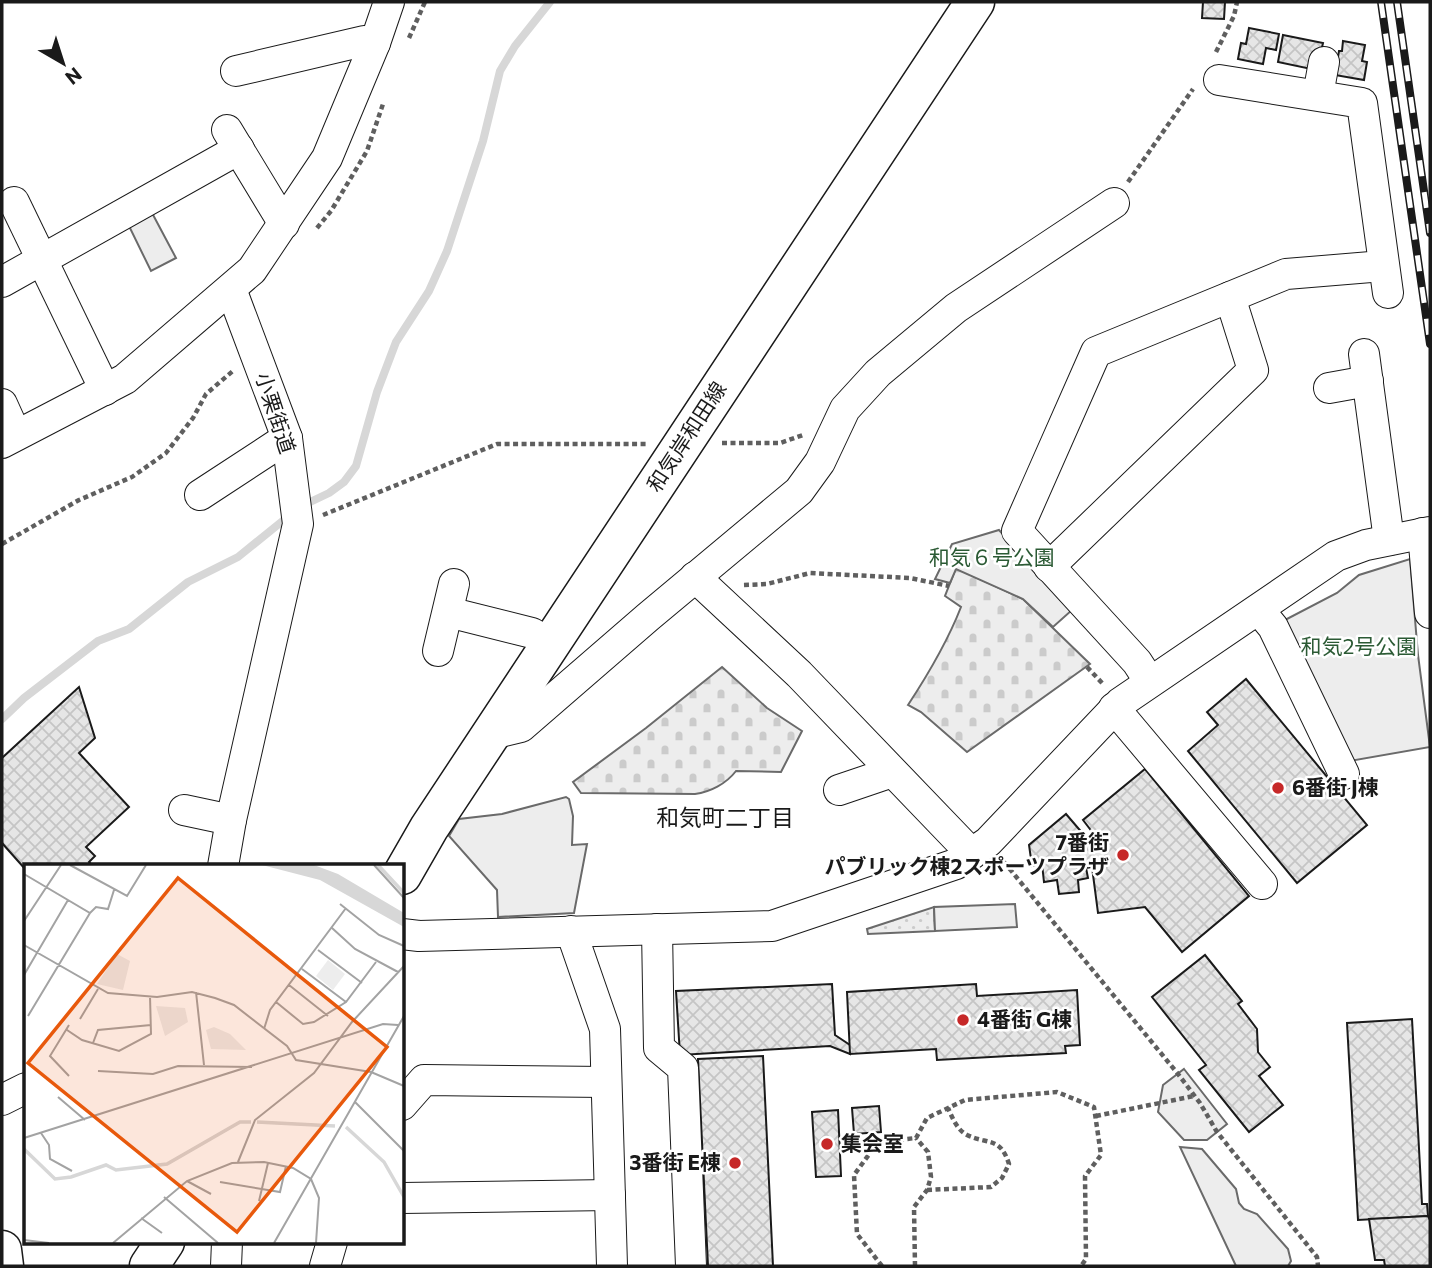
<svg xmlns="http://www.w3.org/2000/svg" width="1432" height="1268" viewBox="0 0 1432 1268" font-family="Commissioner,'Noto Sans JP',sans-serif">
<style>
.grass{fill:url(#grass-dots);stroke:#6a6a6a;stroke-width:2}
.cemetery{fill:url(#cemetery-stones);stroke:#6a6a6a;stroke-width:2}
.built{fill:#ededed;stroke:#6a6a6a;stroke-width:2}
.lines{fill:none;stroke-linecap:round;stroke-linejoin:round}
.stream{stroke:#d7d7d7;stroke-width:8}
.building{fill:url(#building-cross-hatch);stroke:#1a1a1a;stroke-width:2}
.minor-casing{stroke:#1a1a1a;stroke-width:32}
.major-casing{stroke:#1a1a1a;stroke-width:41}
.path{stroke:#5f5f5f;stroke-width:4.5;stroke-dasharray:5 3.5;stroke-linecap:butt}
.minor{stroke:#fff;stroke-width:30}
.major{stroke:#fff;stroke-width:38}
.rail-casing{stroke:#1a1a1a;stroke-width:8}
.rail{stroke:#fff;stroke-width:5;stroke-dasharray:16;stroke-linecap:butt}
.poi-dot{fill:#c62828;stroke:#fff;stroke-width:2.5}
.labels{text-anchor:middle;stroke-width:5;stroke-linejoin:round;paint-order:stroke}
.street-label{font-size:21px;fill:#1a1a1a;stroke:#fff}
.park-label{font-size:21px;fill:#2b5a34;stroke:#fff}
.poi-label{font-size:21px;font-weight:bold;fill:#1a1a1a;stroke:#fff;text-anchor:start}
.neighbourhood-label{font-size:23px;fill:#1a1a1a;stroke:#fff}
.inset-river{fill:none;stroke:#d7d7d7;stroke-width:3.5}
.inset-road{fill:none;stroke:#a3a3a3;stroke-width:2}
.view{fill:#e8590c;fill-opacity:0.15;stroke:#e8590c;stroke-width:3.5}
.inset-edge{fill:none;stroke:#1a1a1a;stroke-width:3.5}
</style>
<defs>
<pattern id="grass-dots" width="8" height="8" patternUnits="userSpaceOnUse" patternTransform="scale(1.75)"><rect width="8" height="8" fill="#ededed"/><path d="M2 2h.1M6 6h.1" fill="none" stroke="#cbcbcb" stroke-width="1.8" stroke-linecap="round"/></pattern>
<pattern id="cemetery-stones" width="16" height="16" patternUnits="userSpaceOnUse" patternTransform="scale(1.75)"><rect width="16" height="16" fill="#ededed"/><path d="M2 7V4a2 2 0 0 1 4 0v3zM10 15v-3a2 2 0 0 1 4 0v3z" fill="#cbcbcb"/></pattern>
<pattern id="building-cross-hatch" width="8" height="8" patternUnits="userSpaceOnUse" patternTransform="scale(1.75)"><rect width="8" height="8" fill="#e6e6e6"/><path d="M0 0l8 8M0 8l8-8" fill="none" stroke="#c5c5c5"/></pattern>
</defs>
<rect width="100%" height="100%" fill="#fff"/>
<polygon class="grass" points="934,907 935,931 868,934 867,929"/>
<g class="cemetery">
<path d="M956,568L1023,599L1090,664L967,752L921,712L908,705C929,673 947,643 961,607L945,596Z"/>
<path d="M722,667L767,708L802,731L781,772L736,771C726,784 710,792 695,794L581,793L573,782L646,728Z"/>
</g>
<g class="built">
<polygon points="151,211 176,258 151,271 128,224"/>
<polygon points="999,530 1072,610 1053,627 1023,599 956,569 950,583 935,579 952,544"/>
<polygon points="1410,559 1418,655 1430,747 1350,761 1283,621 1337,593 1359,575"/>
<polygon points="566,797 569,799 573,816 572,845 587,844 574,913 498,917 497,890 449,836 459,819 502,814"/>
<polygon points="1015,904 1017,927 935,931 934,907"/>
<polygon points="1184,1069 1227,1124 1207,1140 1184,1140 1158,1112 1163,1085"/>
<polygon points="1180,1147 1202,1149 1236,1189 1239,1203 1244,1209 1257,1214 1288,1249 1291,1261 1288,1266 1236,1266"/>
</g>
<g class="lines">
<g class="stream">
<polyline points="306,504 329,493 344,482 356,466 377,392 396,342 429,291 447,251 483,141 500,71 515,46 550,2"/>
<polyline points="2,719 24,698 98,641 129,629 188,582 238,557 285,519"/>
</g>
</g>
<g class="building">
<polygon points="1203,2 1225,2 1224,19 1202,18"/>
<polygon points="1249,28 1279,34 1276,50 1266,48 1263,64 1238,59 1241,43 1246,44"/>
<polygon points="1283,35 1323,43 1320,56 1311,69 1278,62"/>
<polygon points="1343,41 1365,45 1362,61 1367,62 1364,80 1335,75 1339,51 1342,51"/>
<polygon points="1246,679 1367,825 1297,883 1188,751 1218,725 1207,712"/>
<polygon points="79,687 95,738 79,753 129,807 86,847 95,856 89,862 93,866 26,866 26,870 2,843 2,758"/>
<polygon points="1145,769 1249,896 1182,952 1145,907 1098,913 1092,867 1086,868 1088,878 1078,880 1079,892 1059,894 1057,880 1044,882 1042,864 1032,866 1029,845 1066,814 1090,842 1096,837 1083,820"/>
<polygon points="1205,955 1242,1001 1238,1004 1257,1029 1258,1052 1270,1067 1259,1076 1283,1105 1249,1132 1199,1070 1206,1065 1152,997"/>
<polygon points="832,984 835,1035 850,1045 850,1054 830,1046 680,1055 676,991"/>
<polygon points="976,984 977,996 1077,990 1080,1045 1065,1046 1066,1053 937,1060 936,1049 850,1054 847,992"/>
<polygon points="1412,1019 1422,1204 1427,1204 1428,1216 1358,1220 1347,1023"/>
<polygon points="763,1056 773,1266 708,1266 698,1059"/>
<polygon points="879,1106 881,1132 854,1134 852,1108"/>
<polygon points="838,1110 841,1176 816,1177 812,1112"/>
<polygon points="1428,1216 1430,1220 1430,1266 1385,1266 1384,1260 1375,1260 1369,1219"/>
</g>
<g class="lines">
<g class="minor-casing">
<g id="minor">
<polyline points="236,71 364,41 375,43"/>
<polyline points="1219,80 1362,103 1388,293"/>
<polyline points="1318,95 1324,62"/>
<polyline points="227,130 284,224"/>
<polyline points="14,202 105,390"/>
<polyline points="2,282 239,149"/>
<polyline points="1364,354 1389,540"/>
<polyline points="1329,388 1368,381"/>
<polyline points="2,404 16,435"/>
<polyline points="2,443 125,379 252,270 327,158 375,43 389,2"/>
<polyline points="200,495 287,438"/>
<polyline points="1423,533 1430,613"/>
<polyline points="1049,567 1253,370 1230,297"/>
<polyline points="695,577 799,674 972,854"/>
<polyline points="1259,610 1273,627 1344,774"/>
<polyline points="448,612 532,633 551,644"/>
<polyline points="438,651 454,584"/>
<polyline points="1150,682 1137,662 1017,531 1096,352 1286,274 1383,266"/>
<polyline points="1114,708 1262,884"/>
<polyline points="492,734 521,727 648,617 799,491 820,462 845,409 878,373 956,308 1114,203"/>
<polyline points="839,790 892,772"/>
<polyline points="184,810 231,820"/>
<polyline points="223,866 231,820 298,524 287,438 231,289"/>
<polyline points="657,929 659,1048 683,1068 691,1266"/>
<polyline points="571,931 605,1029 612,1266"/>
<polyline points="402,934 419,936 772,926 956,864 988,842 1120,703 1336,556 1366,545 1430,532"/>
<polyline points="2,1100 26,1088"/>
<polyline points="402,1105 424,1080 606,1082"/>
<polyline points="402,1198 610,1195"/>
<polyline points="226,1266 227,1242"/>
<polyline points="325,1266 332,1242"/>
</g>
</g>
<g class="major-casing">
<g id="major">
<polyline points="402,875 429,828 975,2"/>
<polyline points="2,1250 4,1266"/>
<polyline points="149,1266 165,1242"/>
</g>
</g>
<g class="path">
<polyline points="409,38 425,2"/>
<polyline points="1216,52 1234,16 1237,2"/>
<polyline points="1128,182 1193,89"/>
<polyline points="317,228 331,211 367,151 383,104"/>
<polyline points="722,443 780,443 803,435"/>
<polyline points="323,515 497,444 646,444"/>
<polyline points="2,544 79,500 132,477 166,453 193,418 206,394 234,370"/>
<polyline points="744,585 767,584 810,573 910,578 949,586"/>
<polyline points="1087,667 1103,684"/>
<polyline points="1004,862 1178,1074 1200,1103 1217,1132 1317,1257 1318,1266"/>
<polyline points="1096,1116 1194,1096"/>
<path d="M927,1190L991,1187L1002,1178L1009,1164C1000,1136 988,1145 967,1135C957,1130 952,1117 948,1108"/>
<polyline points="882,1266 857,1234 854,1175 878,1142 916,1138 927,1118 965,1100 1057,1092 1094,1107 1101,1155 1085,1176 1086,1259 1081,1266"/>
<polyline points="915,1266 914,1207 927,1190 931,1177 928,1152 916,1138"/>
</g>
<use href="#minor" class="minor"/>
<use href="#major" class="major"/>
<g class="rail-casing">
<g id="rail">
<polyline points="1381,2 1430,344"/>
<polyline points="1397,2 1430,233"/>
</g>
</g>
<use href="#rail" class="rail"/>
</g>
<g class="poi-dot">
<circle cx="1278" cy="788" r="7"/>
<circle cx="1123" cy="855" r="7"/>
<circle cx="963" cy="1020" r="7"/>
<circle cx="827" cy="1144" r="7"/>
<circle cx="735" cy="1163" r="7"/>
</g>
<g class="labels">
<g class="street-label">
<text transform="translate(275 413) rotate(72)" y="7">小栗街道</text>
<text transform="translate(687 437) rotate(-57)" y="7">和気岸和田線</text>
</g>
<g class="park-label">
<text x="992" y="565">和気６号公園</text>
<text x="1359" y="654">和気2号公園</text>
</g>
<g class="poi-label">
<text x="1292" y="795">6番街 J棟</text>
<text x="1109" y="850" text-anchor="end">7番街<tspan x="1109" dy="24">パブリック棟2スポーツプラザ</tspan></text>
<text x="977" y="1027">4番街 G棟</text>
<text x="841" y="1151">集会室</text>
<text x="721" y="1170" text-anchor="end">3番街 E棟</text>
</g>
<g class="neighbourhood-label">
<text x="725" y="826">和気町二丁目</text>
</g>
</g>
<g transform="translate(24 864)">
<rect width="380" height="380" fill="#fff"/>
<path d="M132,142L161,144L164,158L141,172ZM190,163L206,170L222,186L187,185L182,166Z" fill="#ededed"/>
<path d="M93,90L106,97L99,126L73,120ZM304,96L321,110L309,126L292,112Z" fill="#ededed"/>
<path d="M238,1H290L314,10L380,49V63L296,16Z" fill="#d7d7d7"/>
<path class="inset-river" d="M354,1L380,29M233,258L311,262M322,263L360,298L380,333M0,285L31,315L47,313L82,301L92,306L143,300L216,258H227"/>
<path class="inset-road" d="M46,1L103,32L122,1M350,1L380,34M0,10L66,49L72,43L84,45L90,26M316,40L355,71L380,82M0,57L37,1M308,64L331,85L374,108M0,81L84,129L133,133L168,128L191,134L210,141L263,182L272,196L347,208L380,222M294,86L338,119M278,105L322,138M0,111L44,36M265,121L304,152M172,128L180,201M252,138L279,160L290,158L322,138L352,98M4,152L66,49M56,155L74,125M240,165L246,146L322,44M43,166L58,176L95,187L127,170L126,132M69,179L74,166L127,161M74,207L129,210L154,202L228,203M45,212L26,192L45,161M34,233L61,256M331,238L380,287M17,269L25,281L26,295L48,307M0,274L359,160L374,161M214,298L231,256L290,209L328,158L380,102M163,317L187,330M196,318L256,328L262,302M140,333L194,379M235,337L244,299M117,354L138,369M0,376L25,379M89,379L163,317L208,299L240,298L269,304L287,315L295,334L292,379M250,379L380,152"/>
<path class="view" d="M154,14L363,183L213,368L4,199Z"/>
<rect width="380" height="380" class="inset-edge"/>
</g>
<rect width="1432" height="1268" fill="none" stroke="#1a1a1a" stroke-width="7"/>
<g transform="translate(63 63) rotate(141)" stroke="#ffffff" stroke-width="5" paint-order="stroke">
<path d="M0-5L12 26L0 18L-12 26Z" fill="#1a1a1a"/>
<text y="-10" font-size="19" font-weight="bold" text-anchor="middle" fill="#1a1a1a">N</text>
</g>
</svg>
